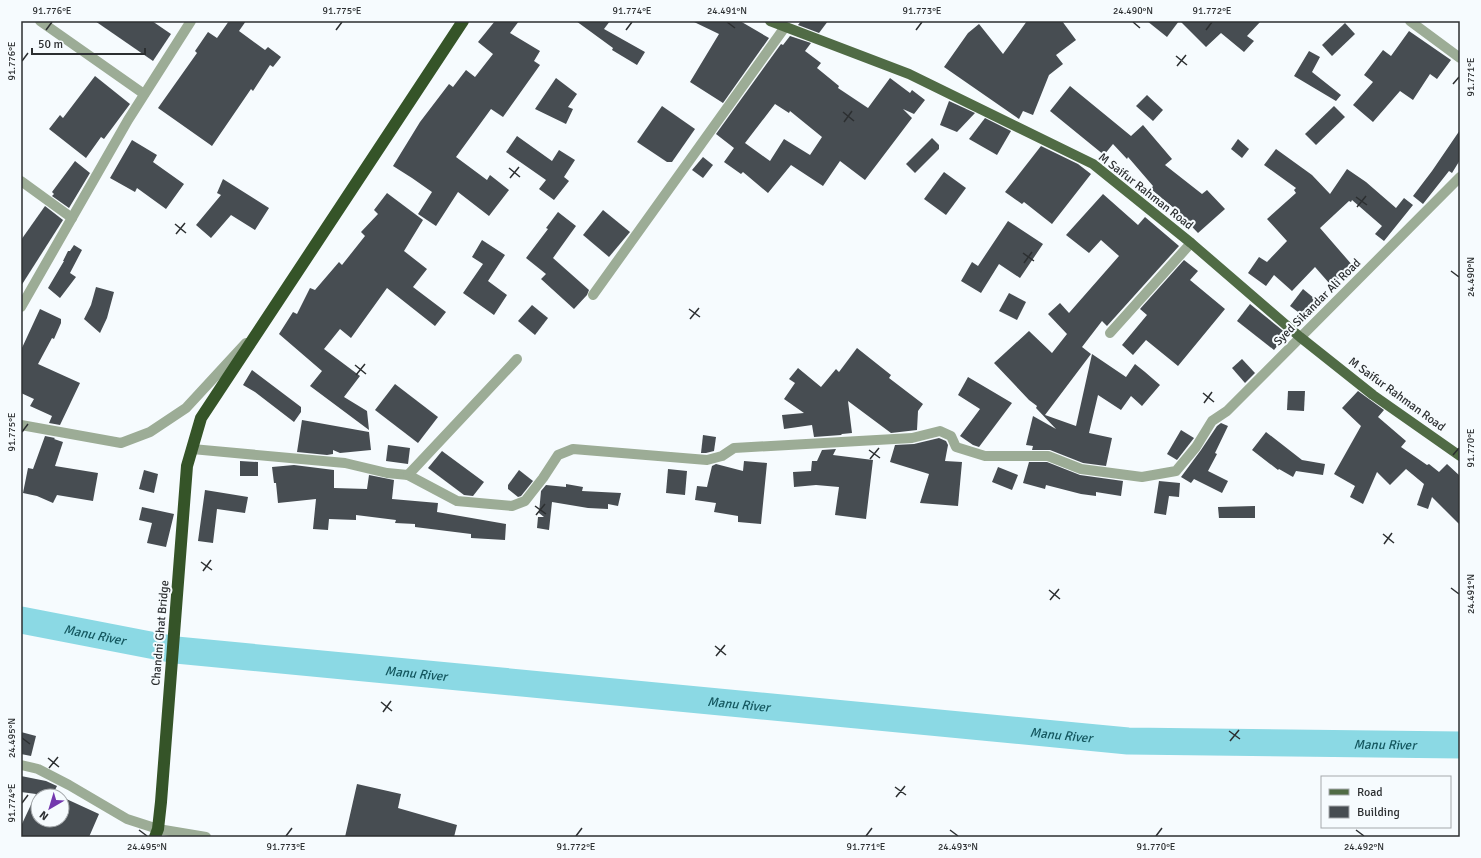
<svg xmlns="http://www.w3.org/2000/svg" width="1481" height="858" viewBox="0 0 1481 858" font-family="Signika,sans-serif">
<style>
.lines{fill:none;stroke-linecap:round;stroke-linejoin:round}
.river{stroke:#8bd9e4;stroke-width:27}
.building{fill:#474d52;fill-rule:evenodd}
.minor{stroke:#9cac96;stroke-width:10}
.major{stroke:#506b45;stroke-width:10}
.highway{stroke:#355428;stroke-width:12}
.ticks{fill:none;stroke:#2c2f31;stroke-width:1.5}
.labels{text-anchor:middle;stroke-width:4;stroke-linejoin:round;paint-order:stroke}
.street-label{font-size:12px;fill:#2c2f31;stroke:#f6fbfe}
.water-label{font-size:13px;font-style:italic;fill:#14575f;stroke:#f6fbfe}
.neatline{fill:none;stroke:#2c2f31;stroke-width:1.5}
.ticks-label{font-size:10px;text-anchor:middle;fill:#2c2f31}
</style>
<rect width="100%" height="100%" fill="#f6fbfe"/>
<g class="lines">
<path class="river" id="s1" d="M21,620L176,650L1128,741L1460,745"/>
</g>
<g class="building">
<polygon points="95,21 152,21 171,34 153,61"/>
<polygon points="229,21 246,21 239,31 265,50 268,47 281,57 273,67 270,65 253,91 251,89 212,146 158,108 197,53 195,51 208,32 217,38"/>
<polygon points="495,21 519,21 510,33 540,51 534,61 540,65 503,117 491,109 456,157 487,180 490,175 509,190 489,216 458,192 436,226 418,214 432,192 412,178 393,166 420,122 449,84 453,87 466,70 475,77 493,54 478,42"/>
<polygon points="576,21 610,21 604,29 645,52 637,65 612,50 613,48"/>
<polygon points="692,21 740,21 769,38 723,103 690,82 719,34"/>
<polygon points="801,21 828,21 819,33 798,25"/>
<polygon points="1027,21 1062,21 1076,40 1056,55 1063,64 1049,75 1033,115 1023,111 1019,119 944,67 968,33 979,24 1003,54"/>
<polygon points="1147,21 1179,21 1167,37"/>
<polygon points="1180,21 1261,21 1247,36 1254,41 1244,52 1221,33 1206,47"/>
<polygon points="1345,23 1355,34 1332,56 1322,45"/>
<polygon points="1409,31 1451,60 1437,79 1430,74 1413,100 1400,91 1373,122 1353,105 1373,82 1364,75 1383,50 1391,56"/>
<path d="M790,36L811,43L805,51L821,63L817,68L839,86L838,88L868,108L890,78L910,93L912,90L925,100L914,114L903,109L912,118L865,180L840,161L823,186L791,165L768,193L743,172L741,174L724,162L734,148L716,134L781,44L783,45ZM775,104L789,113L790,111L822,137L810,155L784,139L770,161L745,143Z"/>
<polygon points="1309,51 1320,57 1312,72 1341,95 1336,101 1294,76"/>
<polygon points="95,76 130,104 104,139 101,137 86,158 49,129 60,115 63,118"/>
<polygon points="556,78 577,94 568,107 573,109 566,124 535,109"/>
<polygon points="1070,86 1131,136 1143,125 1172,159 1165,165 1202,194 1207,190 1225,209 1198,233 1175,209 1151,189 1153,186 1128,157 1127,159 1113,144 1104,155 1050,111"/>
<polygon points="1147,95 1163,110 1153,121 1136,106"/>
<polygon points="949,101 975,113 957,132 940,125"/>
<polygon points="662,106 695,129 672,162 667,162 637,142"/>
<polygon points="1334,106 1345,117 1316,145 1305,134"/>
<polygon points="985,118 1011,131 997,155 969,139"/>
<polygon points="1460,130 1460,160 1452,173 1449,171 1423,204 1413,196 1432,171"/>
<polygon points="517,136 552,161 559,150 575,160 564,177 569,181 554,200 539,189 546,180 506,152"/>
<polygon points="932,138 939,145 939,149 915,173 906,164"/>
<polygon points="1238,139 1249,149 1242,158 1231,149"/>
<polygon points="132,140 157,155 153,162 184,184 166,209 137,188 135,192 110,178"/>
<polygon points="1041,146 1078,164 1091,174 1052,224 1024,202 1022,204 1005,192"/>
<polygon points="1276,149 1312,175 1330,194 1347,169 1366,182 1396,208 1404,198 1413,205 1384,241 1375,234 1382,226 1352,200 1351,202 1349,201 1320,228 1353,266 1334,283 1329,283 1315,267 1292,291 1274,275 1266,286 1248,273 1259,257 1267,262 1287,241 1267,219 1296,193 1294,190 1296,188 1264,165"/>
<polygon points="703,157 713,165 703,178 692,170"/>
<polygon points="75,161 90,173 69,208 52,196 54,194 52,192"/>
<polygon points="944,172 966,188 946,215 924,199"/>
<polygon points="223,179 269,208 255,230 231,215 211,238 196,225 221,195 217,193"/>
<polygon points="387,193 423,220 404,251 427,269 413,287 446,312 435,326 387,288 351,338 340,329 324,349 360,376 344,397 367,411 369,430 310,386 322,371 279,334 293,312 297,314 310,288 315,290 339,262 342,265 365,236 361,232 378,214 374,210"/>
<polygon points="1103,194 1138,225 1145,217 1179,246 1107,326 1102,321 1082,347 1091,354 1045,415 1076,426 1092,354 1126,377 1135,364 1145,372 1160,385 1142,406 1131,396 1121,410 1098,395 1089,433 1112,438 1106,466 1083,463 1050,450 1032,450 1033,446 1026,445 1033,416 1056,429 1036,408 1037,406 1029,400 994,363 1029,331 1052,353 1067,334 1048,314 1060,303 1069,313 1119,256 1101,240 1089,253 1066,235"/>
<polygon points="45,206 63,220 21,286 21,240"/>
<polygon points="603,210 630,232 609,257 583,235"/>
<polygon points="558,212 576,226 553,258 589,290 587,295 574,309 541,279 546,274 526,258 548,229 546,228"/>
<polygon points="1008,221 1043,244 1020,278 999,264 981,293 961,281 972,262 978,266"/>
<polygon points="482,240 505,255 488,281 507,295 494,315 463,293 483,264 472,257"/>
<polygon points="74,245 82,250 70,273 76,277 60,298 48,288 64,261 63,261 68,251 70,251"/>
<polygon points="1184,260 1198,271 1190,280 1225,309 1178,366 1146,340 1133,355 1122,345 1147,315 1140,309"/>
<polygon points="96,287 114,292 107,318 100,333 84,319 91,305"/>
<polygon points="1303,289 1315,299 1302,315 1290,306"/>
<polygon points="1009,293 1026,302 1017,320 999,311"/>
<polygon points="1250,304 1287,334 1274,350 1237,321"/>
<polygon points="532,305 548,318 535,335 518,321"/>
<polygon points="40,309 61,319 61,323 54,339 52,338 38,364 80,383 60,425 49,423 52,416 30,406 34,399 21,393 21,350"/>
<polygon points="857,348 891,375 889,378 923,404 918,411 917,430 891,433 848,401 852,433 842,434 841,435 814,437 812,425 784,429 782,415 804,413 784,399 795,383 789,379 798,368 821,387 836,369 839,372"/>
<polygon points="1242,359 1255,373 1245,383 1232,368"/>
<polygon points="252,370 301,407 301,412 294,422 255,392 243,385"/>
<polygon points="968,377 1012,403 979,447 973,445 960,436 980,409 958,395"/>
<polygon points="395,384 438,417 418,443 375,410"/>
<polygon points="1288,391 1305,391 1304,411 1287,410"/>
<polygon points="1358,391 1384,410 1378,417 1406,441 1401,447 1427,465 1429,464 1439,472 1447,464 1460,476 1460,525 1432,497 1428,509 1417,505 1424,484 1406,469 1390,485 1377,472 1363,504 1350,497 1355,486 1334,474 1361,426 1342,408"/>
<polygon points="302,420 369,432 371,450 340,453 333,450 333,454 327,455 297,452"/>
<polygon points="1221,423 1228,426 1215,453 1217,454 1208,471 1228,481 1222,493 1194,479 1191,483 1181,477 1201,450 1217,426"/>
<polygon points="1181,430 1194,438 1177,460 1167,454"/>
<polygon points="1266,432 1302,460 1325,464 1323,475 1296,471 1293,477 1279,469 1278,470 1252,450"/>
<polygon points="703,435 716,437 714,451 706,453 701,453"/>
<polygon points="45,436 55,438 54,439 63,442 55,466 98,473 93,501 57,495 53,503 37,496 23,493 28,468 33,469"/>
<polygon points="939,438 946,441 948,445 945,461 962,462 958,506 920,503 929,474 890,462 895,445 914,444"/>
<polygon points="388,445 410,448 408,464 386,461"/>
<polygon points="836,449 833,455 873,460 866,519 835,515 839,487 816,485 794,487 793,472 811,471 812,461 817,461 822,450"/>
<polygon points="442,451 484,482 473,496 464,495 428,468"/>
<polygon points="240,461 258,462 258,476 240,476"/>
<polygon points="744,461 767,463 761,524 738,522 738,516 714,512 716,503 695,500 697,486 707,487 712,466 716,464 743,471"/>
<polygon points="1029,462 1047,462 1080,475 1123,481 1121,496 1096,492 1096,496 1081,494 1046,485 1045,489 1023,483"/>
<polygon points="294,465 334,470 334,488 367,489 369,475 394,480 392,499 438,503 437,512 506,524 505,540 471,538 471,534 415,527 415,524 395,523 396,520 356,515 356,520 329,519 328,530 313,529 316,499 278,503 276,483 274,483 272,467"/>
<polygon points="998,467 1018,475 1012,490 992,482"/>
<polygon points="668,469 687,471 685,495 666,493"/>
<polygon points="144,470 158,474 154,493 139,489"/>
<polygon points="519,470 533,481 521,496 518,497 508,489 508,485"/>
<polygon points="1159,481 1180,483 1179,497 1169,496 1166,515 1154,513"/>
<polygon points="566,484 583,487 582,491 621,493 618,506 608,504 608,509 588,508 552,502 549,530 537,528 538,517 544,517 539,513 541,491 546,485 566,487"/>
<polygon points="205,490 248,497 245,513 217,509 213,543 198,541"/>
<polygon points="1255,506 1255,518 1219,518 1218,507"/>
<polygon points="142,507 174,514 166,547 147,543 152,523 139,520"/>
<polygon points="21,732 36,736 31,756 21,754"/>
<polygon points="21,776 46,781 57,786 52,796 38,796 38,820 62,820 62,797 99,814 89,837 21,837 21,826 36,794 21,792"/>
<polygon points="357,784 401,794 398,808 457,825 454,837 345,837"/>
</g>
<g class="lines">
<g class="minor">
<polyline points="40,21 144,94"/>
<polyline points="1410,21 1460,58"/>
<polyline points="21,181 72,218"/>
<polyline points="593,295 785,27"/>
<polyline points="21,307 128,120 191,21"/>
<polyline points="1110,333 1191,243"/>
<polyline points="21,425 121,443 150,432 186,408 246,343"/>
<polyline points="192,449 345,463 387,473 408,475 457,501 512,506 525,501 543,478 558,455 573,449 707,460 722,456 734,448 912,438 940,431 951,436 956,447 985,456 1048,456 1081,469 1142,477 1176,471 1196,447 1212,421 1227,411 1460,177"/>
<polyline points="408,475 517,359"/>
<polyline points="21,765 38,769 69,785 127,819 158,829 206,837"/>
</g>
<polyline class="major" points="770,21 909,74 1093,164 1191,243 1300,337 1373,395 1460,456"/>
<polyline class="highway" points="155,837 158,829 161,802 187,466 201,418 463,21"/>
</g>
<path class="ticks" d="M727,22L735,28M1133,22L1140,28M46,30L52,22M336,30L342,22M626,30L632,22M916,30L922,22M1206,30L1212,22M1176,56L1187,65M22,61L28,53M1177,66L1186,55M1453,84L1459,77M843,112L854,121M844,122L852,111M509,168L520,177M510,178L519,167M1356,197L1367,205M1357,207L1366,196M175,224L186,233M176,234L185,223M1023,253L1034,261M1024,263L1032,252M1451,271L1459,277M689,309L700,317M690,319L699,308M355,365L366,374M356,375L365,364M1203,393L1214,402M1204,403L1212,392M22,432L28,424M869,450L880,458M1453,455L1459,448M870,459L879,448M535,506L546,514M536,515L545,504M1383,534L1394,543M1384,544L1392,533M201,562L212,570M203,571L211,560M1451,588L1459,594M1049,590L1060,599M1050,600L1059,589M715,646L726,655M716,656L725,645M381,702L392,711M383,712L391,701M1229,731L1240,739M22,738L30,744M1230,741L1239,730M48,758L59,767M49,768L58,757M895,787L906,795M896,797L905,786M22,803L28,795M139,830L147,836M950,830L958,836M1356,830L1364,836M286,836L292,828M576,836L582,828M866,836L872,828M1156,836L1162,828"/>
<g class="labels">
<g class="street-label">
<text transform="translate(1146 191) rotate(38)" y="4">M Saifur Rahman Road</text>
<text transform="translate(1317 302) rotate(-45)" y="4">Syed Sikandar Ali Road</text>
<text transform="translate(1397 394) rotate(36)" y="4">M Saifur Rahman Road</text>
<text transform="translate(160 633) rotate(-85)" y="4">Chandni Ghat Bridge</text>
</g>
<g class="water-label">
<text dy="5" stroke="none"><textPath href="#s1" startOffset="75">Manu River</textPath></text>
<text dy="5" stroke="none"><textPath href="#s1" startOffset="399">Manu River</textPath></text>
<text dy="5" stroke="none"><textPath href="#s1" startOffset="723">Manu River</textPath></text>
<text dy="5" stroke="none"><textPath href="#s1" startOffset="1047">Manu River</textPath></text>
<text dy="5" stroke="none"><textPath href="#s1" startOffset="1371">Manu River</textPath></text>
</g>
</g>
<rect width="1481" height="858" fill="none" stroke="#f6fbfe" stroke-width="44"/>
<rect x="1321" y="776" width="130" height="52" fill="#f6fbfe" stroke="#a5a9ac"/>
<rect x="1329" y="789" width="20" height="6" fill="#506b45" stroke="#a5a9ac"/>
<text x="1357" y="796" font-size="12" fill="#2c2f31">Road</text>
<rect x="1329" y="806" width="20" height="12" fill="#474d52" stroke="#a5a9ac"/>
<text x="1357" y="816" font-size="12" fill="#2c2f31">Building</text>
<g transform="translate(50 808) rotate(218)"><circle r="19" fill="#f6fbfe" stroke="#a5a9ac"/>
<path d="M0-3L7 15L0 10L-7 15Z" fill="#7338ae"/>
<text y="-6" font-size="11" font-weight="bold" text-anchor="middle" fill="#2c2f31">N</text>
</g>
<path d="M32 48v6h113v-6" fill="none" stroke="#2c2f31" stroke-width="2"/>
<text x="38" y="48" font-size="12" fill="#2c2f31" stroke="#f6fbfe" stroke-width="3" paint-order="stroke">50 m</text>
<rect x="22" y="22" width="1437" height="814" class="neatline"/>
<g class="ticks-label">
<text x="52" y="14">91.776°E</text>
<text x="342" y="14">91.775°E</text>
<text x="632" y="14">91.774°E</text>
<text x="727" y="14">24.491°N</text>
<text x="922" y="14">91.773°E</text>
<text x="1133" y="14">24.490°N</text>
<text x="1212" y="14">91.772°E</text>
<text transform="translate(11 61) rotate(-90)" y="4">91.776°E</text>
<text transform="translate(1470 77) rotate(-90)" y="4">91.771°E</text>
<text transform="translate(1470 277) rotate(-90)" y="4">24.490°N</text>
<text transform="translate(11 432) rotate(-90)" y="4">91.775°E</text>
<text transform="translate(1470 448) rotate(-90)" y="4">91.770°E</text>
<text transform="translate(1470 594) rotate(-90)" y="4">24.491°N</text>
<text transform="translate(11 738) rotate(-90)" y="4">24.495°N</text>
<text transform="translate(11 803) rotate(-90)" y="4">91.774°E</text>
<text x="147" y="850">24.495°N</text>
<text x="286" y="850">91.773°E</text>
<text x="576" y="850">91.772°E</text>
<text x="866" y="850">91.771°E</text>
<text x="958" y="850">24.493°N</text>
<text x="1156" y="850">91.770°E</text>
<text x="1364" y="850">24.492°N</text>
</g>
</svg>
